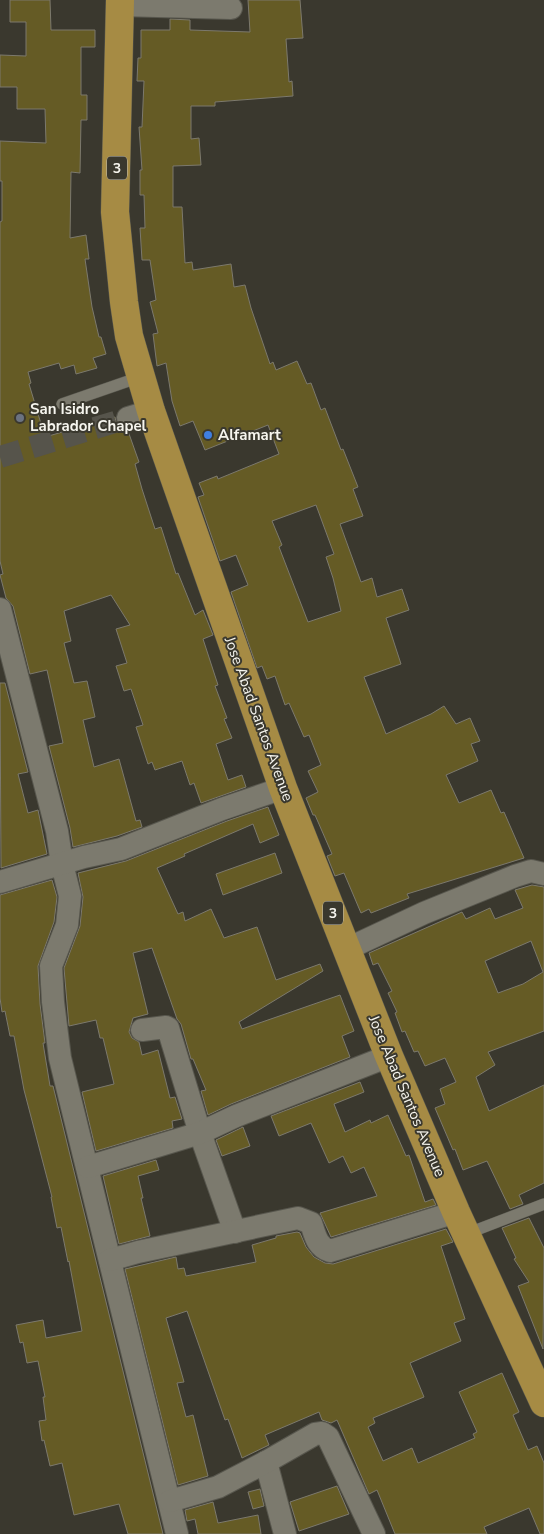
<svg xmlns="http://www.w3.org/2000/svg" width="544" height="1534" viewBox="0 0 544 1534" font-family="'Nunito Sans',sans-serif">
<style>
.building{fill:#655b25;stroke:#7c796d;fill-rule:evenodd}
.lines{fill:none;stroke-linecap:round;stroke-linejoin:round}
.minor-tunnel{stroke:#56544b;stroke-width:22;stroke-dasharray:22 11;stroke-linecap:butt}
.service-casing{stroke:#58574e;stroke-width:12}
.minor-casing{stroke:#58574e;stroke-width:24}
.trunk-casing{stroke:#58574e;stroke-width:29}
.service{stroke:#7c7a6e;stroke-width:11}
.minor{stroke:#7c7a6e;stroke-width:22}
.trunk{stroke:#a68b44;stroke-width:28}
.worship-dot{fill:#6b7280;stroke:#3a382e;stroke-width:2}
.shop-dot{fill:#3f7fe0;stroke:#3a382e;stroke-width:2}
.labels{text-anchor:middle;stroke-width:4;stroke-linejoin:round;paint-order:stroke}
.shield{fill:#3a382e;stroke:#bebcb4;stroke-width:1}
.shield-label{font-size:14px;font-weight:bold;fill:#f6f5ee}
.poi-label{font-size:15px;font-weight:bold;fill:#f6f5ee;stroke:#3a382e;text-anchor:start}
.street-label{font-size:15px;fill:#f6f5ee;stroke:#3a382e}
</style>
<rect width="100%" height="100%" fill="#3a382e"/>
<g class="building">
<polygon points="10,0 50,0 51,30 95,30 95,47 81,47 81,95 87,95 87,120 81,120 80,173 71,172 70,238 86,235 89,259 85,259 92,307 99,337 101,337 106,354 93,358 97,368 76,374 74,365 61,369 59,363 28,372 31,383 29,384 45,437 115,417 116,422 119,427 128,431 139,462 135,464 142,489 155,529 161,527 176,574 178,573 195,615 203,610 213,635 203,639 218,685 215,686 227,718 224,719 232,738 216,744 228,780 242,775 246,787 201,803 194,783 190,785 182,761 155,770 152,762 148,764 136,727 143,725 131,689 124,691 116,666 127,663 116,629 130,625 111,595 64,611 71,641 64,643 74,683 87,681 95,717 83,720 94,767 119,759 136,821 140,820 142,827 117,836 73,847 70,828 49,746 63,743 47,670 30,674 13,606 6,598 0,575 3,574 0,561 0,222 2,221 2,181 0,181 0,141 46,143 45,109 17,109 17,87 0,87 0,55 26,56 26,22 10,22"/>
<path d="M248,0H300L303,38L286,39L289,82L292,81L293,96L215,102V106H191V139L199,138L201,165L173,166V207H182L185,263L192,262L193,270L231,264L234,287L245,285L251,308L270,364L273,362L276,370L297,361L307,384L311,383L321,410L325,408L341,450L343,449L358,487L353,489L363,516L340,524L361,582L372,578L377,597L402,589L409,610L386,618L401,664L364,677L386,734L431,714L444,706L456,724L470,718L480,741L471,744L478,761L446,775L459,803L491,790L501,813L504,812L524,858L407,894L409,898L371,913L369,909L361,913L344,873L335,876L327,856L332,854L315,815H313L306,798L318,792L308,771L321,765L309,735L304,737L289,703L285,705L275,676L267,679L262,666L257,668L231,592L248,585L236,555L220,561L198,497L204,495L199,483L217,476L218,479L279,454L268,425L205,450L193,421L180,426L172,401L166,363L157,366L153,334L158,333L150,302L156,300L150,260H142L140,228H145L144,195H140V170H142L139,127H142L144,81H137L138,58H141V30H170V19L190,20V30L250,32ZM316,505L334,554L326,557L333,578L341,611L308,622L279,547L282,545L272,521Z"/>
<polygon points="0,683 5,683 28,772 18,774 28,813 38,810 47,854 1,868"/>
<polygon points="268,807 279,835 260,843 253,824 184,854 185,856 157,868 178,914 183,912 185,921 211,909 224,938 257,927 276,980 320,964 323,971 239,1022 242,1029 340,995 354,1031 342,1036 350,1057 231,1104 208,1115 201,1091 206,1090 193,1059 191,1059 181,1024 177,1019 152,948 133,953 148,1014 133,1018 129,1032 132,1038 139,1042 142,1055 158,1050 170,1098 175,1097 182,1119 172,1121 173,1128 96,1151 82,1092 114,1084 103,1038 100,1038 96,1020 69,1026 64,968 80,926 83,897 78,873 126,861 227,821"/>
<polygon points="275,853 282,873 223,895 216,874"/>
<polygon points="52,880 57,897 54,922 38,966 40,1004 45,1043 43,1043 50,1086 53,1086 163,1534 128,1534 119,1504 74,1515 62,1463 50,1466 44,1440 42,1441 39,1421 46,1420 43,1397 45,1397 38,1361 27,1363 23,1342 20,1343 16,1325 43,1320 46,1338 82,1331 69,1261 68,1262 61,1227 57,1228 51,1197 52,1197 24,1090 14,1036 10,1036 5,1011 2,1012 0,998 0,895"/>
<path d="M532,885L544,887V1031L488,1052L495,1065L476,1077L489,1111L544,1085V1183L519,1195L523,1204L510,1209L487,1161L463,1170L455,1149L453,1150L435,1108L445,1104L440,1089L456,1082L445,1058L425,1066L418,1051L414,1052L405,1031L402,1032L395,1013L397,1012L388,993L392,991L378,963L373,965L369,953L462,912L466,919L490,908L495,919L523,908L515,890ZM531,941L543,972L523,984L498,993L485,961Z"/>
<polygon points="360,1082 364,1092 334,1104 345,1132 370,1120 371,1123 388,1115 406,1156 409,1155 425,1202 433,1199 436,1205 331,1237 320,1213 377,1196 364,1167 351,1173 343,1156 329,1163 311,1123 279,1136 271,1116"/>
<polygon points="243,1127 250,1146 222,1156 216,1140"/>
<polygon points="156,1160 159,1170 138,1176 143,1198 141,1198 150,1236 119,1244 103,1176"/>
<polygon points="529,1218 544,1248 543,1349 518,1286 529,1282 514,1259 516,1258 502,1228"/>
<polygon points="446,1229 453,1242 441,1246 465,1319 454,1323 461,1341 410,1363 424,1397 373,1418 375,1423 368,1427 383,1461 412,1448 418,1463 475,1438 473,1434 477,1432 459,1392 502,1373 519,1412 513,1415 528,1450 537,1446 544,1463 544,1534 540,1534 529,1508 484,1527 487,1534 395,1534 377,1490 369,1494 337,1420 331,1423 322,1420 319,1412 265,1435 269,1445 242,1458 228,1419 225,1420 187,1311 166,1318 184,1382 177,1383 186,1417 193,1415 208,1476 178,1485 125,1269 176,1257 178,1269 184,1268 186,1276 256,1262 252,1245 276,1238 276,1236 297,1232 300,1233 306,1247 314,1257 325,1263 333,1264"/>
<polygon points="337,1486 349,1514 299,1531 290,1502"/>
<polygon points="260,1489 264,1506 253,1509 248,1492"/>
<polygon points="213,1502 218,1523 258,1515 261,1534 198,1534 195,1519 187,1521 185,1510"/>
</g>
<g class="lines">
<polyline class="minor-tunnel" points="0,457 128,418"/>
<g class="service-casing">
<g id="service">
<polyline points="62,404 140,377"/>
<polyline points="466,1234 544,1204"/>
</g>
</g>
<g class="minor-casing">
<g id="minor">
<polyline points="120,5 231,8"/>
<polyline points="128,418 151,411"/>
<polyline points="0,609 57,831 62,864 70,896 67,925 51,966 53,1002 60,1058 177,1534"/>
<polyline points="0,882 84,857 121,849 222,809 283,788"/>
<polyline points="347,949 424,913 515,876 531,871 544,874"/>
<polyline points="142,1030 166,1027 168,1028 200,1133 235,1232"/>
<polyline points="88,1167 200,1133 236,1116 389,1056"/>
<path d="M110,1260L138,1252L298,1218L311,1223C315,1235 317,1247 330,1251L456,1212"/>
<polyline points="266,1462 285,1534"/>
<polyline points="170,1501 218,1487 266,1462 315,1434 322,1433 328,1437 374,1534"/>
</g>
</g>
<g class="trunk-casing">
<polyline id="trunk" points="120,0 115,212 124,302 129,336 141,377 151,411 283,788 389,1056 456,1212 544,1403"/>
</g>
<use href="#service" class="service"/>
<use href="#minor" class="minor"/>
<use href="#trunk" class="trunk"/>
</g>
<circle class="worship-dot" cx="20" cy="418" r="5"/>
<circle class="shop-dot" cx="208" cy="435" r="5"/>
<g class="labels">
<g class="shield">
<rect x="107" y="156.5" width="20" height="23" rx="4"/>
<rect x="323" y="901.5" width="20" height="23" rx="4"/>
</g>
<g class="shield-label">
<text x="117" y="173">3</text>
<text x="333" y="918">3</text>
</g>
<g class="poi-label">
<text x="30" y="414">San Isidro<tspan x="30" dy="17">Labrador Chapel</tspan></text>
<text x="218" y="440">Alfamart</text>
</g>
<g class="street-label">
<text transform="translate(259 719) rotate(70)" y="5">Jose Abad Santos Avenue</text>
<text transform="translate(407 1096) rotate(67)" y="5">Jose Abad Santos Avenue</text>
</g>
</g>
</svg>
